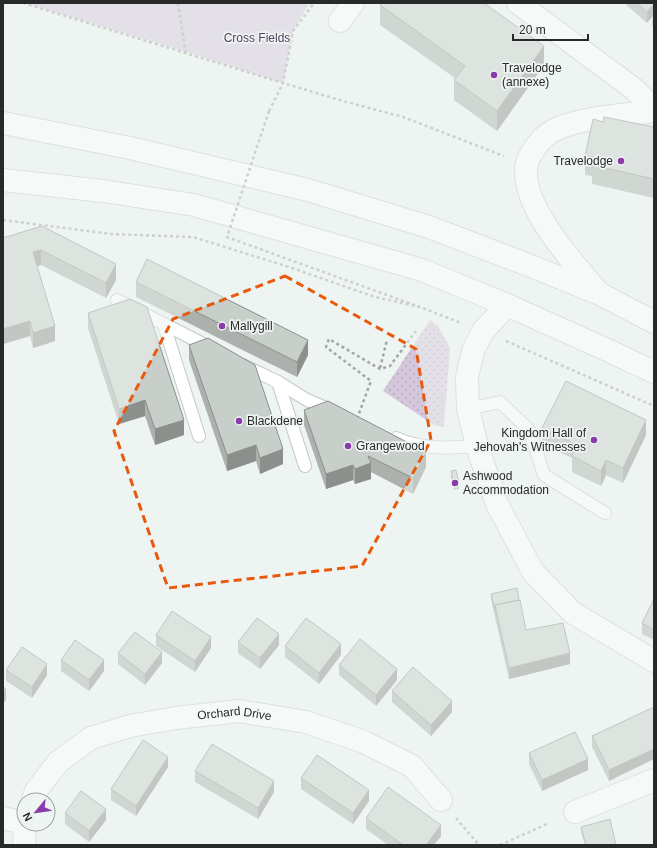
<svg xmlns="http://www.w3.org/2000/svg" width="657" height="848" viewBox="0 0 657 848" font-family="Helvetica,sans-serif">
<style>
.grass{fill:url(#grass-dots)}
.green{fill:#d4c7db}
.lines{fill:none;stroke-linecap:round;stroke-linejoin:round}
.lane-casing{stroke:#c4cbc7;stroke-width:14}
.street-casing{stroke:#c4cbc7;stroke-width:24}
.highway-casing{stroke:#c4cbc7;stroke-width:24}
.path{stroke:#a2a7a5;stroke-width:2.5;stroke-dasharray:3 3;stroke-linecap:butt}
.lane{stroke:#fff;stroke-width:12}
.street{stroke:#fff;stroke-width:22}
.highway{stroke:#fff;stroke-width:22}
.path-bridge{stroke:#a2a7a5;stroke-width:2.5;stroke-dasharray:3 3;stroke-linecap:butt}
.wall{fill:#acb1ae}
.shaded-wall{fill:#8c908d}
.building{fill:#c8ceca;stroke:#8c908d}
.marked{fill:none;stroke:#e8590c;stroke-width:3;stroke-dasharray:8 5;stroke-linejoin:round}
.poi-dot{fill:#893bab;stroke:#eef4f1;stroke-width:1.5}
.labels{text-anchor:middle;stroke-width:3.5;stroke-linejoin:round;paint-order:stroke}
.park-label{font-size:12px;fill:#583e65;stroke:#eef4f1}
.poi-label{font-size:12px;fill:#282a29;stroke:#eef4f1;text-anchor:start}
.street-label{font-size:12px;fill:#282a29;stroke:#eef4f1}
</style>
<defs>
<pattern id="grass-dots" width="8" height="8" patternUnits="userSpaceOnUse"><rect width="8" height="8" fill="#d4c7db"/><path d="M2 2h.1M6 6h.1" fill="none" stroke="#b6abbc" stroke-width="1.8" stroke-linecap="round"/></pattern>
</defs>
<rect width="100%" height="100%" fill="#eef4f1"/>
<polygon class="grass" points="430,320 438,326 450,348 444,427 434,425 383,391"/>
<polygon class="green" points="25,3 309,3 293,31 283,83 197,55"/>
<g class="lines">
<g class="lane-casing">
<g id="lane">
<polyline points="117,300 211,348"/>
<polyline points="164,325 199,436"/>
<polyline points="243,365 278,382 305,466"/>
<polyline points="278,382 307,400 333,411"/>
<polyline points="468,409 500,402 530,431 544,475 605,513"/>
<path d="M396,438C422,450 450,448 477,446"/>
</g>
</g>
<g class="street-casing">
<g id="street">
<polyline points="518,3 634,89 654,109"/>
<polyline points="340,21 353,3"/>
<polyline points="468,409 477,446 497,504 533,572 573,613 654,661"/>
<path id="s1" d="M33,800L36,791L58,762L91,738L130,726L176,718L239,711L306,722L364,742L412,766L441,800"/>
<polyline points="575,812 654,780"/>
<polyline points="3,818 24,823"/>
<polyline points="24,845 25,824"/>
</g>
</g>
<g class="highway-casing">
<g id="highway">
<polyline points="3,123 130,148 308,190 429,227 531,266 600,294 654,322"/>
<polyline points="3,180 103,191 194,205 422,270 507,305 605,349 654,372"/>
<path d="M598,292C574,264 518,203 527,164C527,160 530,156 532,153C538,141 548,132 561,127C587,117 625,115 654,111"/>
<polyline points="468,409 467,377 473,351 483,331 507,305"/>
</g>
</g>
<g class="path">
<polyline points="23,3 283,83 343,101 403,117 504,156"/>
<polyline points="178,3 186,54"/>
<polyline points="269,111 283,83 293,31 314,3"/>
<polyline points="3,220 111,234 193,237 292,268 375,297 420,307 461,323"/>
<polyline points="506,341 654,406"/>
<polyline points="380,368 387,340"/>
<polyline points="357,419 371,381 326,347 329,339 380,369 390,366 416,331"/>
<polyline points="456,818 479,845"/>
<polyline points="500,845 547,824"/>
</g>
<use href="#lane" class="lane"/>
<use href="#street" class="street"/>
<use href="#highway" class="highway"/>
<polyline class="path-bridge" points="269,111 227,237 420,307"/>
</g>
<g class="wall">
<polygon points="624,3 654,3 647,23"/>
<polygon points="380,5 544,65 497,131 454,100 454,80 455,78 380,25"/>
<polygon points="654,18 654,27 652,26 652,20"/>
<polygon points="603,122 654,127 654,198 592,184 592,176 585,175 585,156"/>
<polygon points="42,226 116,280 106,298 41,265 37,266 55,341 33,348 30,336 3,344 3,238"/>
<polygon points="136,282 308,355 297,377 136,297"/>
<polygon points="88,313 184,435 155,445 145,416 119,424 88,328"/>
<polygon points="189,345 283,464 260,474 256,461 227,471 189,360"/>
<polygon points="304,410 426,467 413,494 371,472 371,479 355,484 353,480 326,489 304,425"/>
<polygon points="542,428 646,435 623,483 606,475 601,486 572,472 572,458 542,444"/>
<polygon points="451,471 459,483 459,489 454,490 451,477"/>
<polygon points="491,594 519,600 526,630 570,664 509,679 491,599"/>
<polygon points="654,599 654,640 642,634 642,623"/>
<polygon points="156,635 211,648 195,672 156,646"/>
<polygon points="238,642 279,645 260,669 238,653"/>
<polygon points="285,646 341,655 319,684 285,657"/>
<polygon points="118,653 162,663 145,685 118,664"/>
<polygon points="61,660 104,671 89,691 61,671"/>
<polygon points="339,665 397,680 376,706 339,675"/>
<polygon points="6,670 47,675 32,698 6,681"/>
<polygon points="392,691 452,712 431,736 392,702"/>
<polygon points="654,707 609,781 592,747 592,736"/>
<polygon points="529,753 588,770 542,791 529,764"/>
<polygon points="168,767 136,816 111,800 111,789"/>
<polygon points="195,771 274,792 258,819 195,782"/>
<polygon points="301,778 369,801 353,824 301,789"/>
<polygon points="65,813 106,820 89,842 65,824"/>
<polygon points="366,818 441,836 434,845 388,845 366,829"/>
<polygon points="581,827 616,845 585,845 581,832"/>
</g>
<g class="shaded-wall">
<polygon points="654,4 654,15 647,23 647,12"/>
<polygon points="544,46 544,65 497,131 497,111"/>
<polygon points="41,250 41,265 33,268 33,252"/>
<polygon points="116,264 116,280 106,298 106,283"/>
<polygon points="30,321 30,336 3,344 3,329"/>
<polygon points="55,326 55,341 33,348 33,333"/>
<polygon points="308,340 308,355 297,377 297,362"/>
<polygon points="145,400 145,416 119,424 119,409"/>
<polygon points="184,420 184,435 155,445 155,429"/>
<polygon points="646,420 646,435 623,483 623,468"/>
<polygon points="256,445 256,461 227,471 227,455"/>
<polygon points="283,449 283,464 260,474 260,458"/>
<polygon points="426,452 426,467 413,494 413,478"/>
<polygon points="606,460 606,475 601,486 601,471"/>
<polygon points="371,463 371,479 355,484 355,469"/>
<polygon points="353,465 353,480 326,489 326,474"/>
<polygon points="279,634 279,645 260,669 260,658"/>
<polygon points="211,637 211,648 195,672 195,661"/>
<polygon points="341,644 341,655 319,684 319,673"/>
<polygon points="162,652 162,663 145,685 145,674"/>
<polygon points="570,653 570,664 509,679 509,668"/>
<polygon points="104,660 104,671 89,691 89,680"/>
<polygon points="47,664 47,675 32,698 32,687"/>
<polygon points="397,669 397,680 376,706 376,695"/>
<polygon points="6,689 6,700 3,703 3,692"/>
<polygon points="452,701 452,712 431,736 431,725"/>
<polygon points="654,749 654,759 609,781 609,770"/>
<polygon points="168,757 168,767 136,816 136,806"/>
<polygon points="588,759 588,770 542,791 542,780"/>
<polygon points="274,781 274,792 258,819 258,808"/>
<polygon points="369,790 369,801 353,824 353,813"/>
<polygon points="106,809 106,820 89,842 89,831"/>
<polygon points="441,825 441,836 434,845 426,845"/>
</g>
<g class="building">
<polygon points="382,3 484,3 544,46 497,111 454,80 465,66 380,5"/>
<polygon points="637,3 654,3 654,4 647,12"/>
<polygon points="604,117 654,127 654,179 592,165 594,157 585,156 593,119 603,122"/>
<polygon points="42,226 116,264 106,283 41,250 33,252 55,326 33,333 30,321 3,329 3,238"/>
<polygon points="147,259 308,340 297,362 136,282"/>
<polygon points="130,299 147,307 184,420 155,429 145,400 119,409 88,313"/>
<polygon points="208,338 255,365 283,449 260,458 256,445 227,455 189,345"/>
<polygon points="566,381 646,420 623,468 606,460 601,471 572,456 577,445 542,428"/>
<polygon points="328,401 426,452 413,478 368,456 371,463 355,469 353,465 326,474 304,410"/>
<polygon points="456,470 459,483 454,484 451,471"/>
<polygon points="517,588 519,600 495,605 495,610 491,594"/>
<polygon points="654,599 654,630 642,623"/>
<polygon points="520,600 526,630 563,623 570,653 509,668 495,605"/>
<polygon points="172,611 211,637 195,661 156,635"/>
<polygon points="257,618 279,634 260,658 238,642"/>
<polygon points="306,618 341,644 319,673 285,646"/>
<polygon points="135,632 162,652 145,674 118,653"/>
<polygon points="360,639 397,669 376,695 339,665"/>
<polygon points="75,640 104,660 89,680 61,660"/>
<polygon points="22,647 47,664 32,687 6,670"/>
<polygon points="413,667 452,701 431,725 392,691"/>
<polygon points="3,687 6,689 3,692"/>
<polygon points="654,707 654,749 609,770 592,736"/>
<polygon points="575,732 588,759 542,780 529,753"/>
<polygon points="143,740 168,757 136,806 111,789"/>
<polygon points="212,744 274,781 258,808 195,771"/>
<polygon points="317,755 369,790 353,813 301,778"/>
<polygon points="388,787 441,825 426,845 403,845 366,818"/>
<polygon points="81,791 106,809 89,831 65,813"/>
<polygon points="610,819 616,845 586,845 581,827"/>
</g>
<path d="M0 0H657V848H0ZM285,276L416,349L431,440L362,566L168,588L114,431L173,319Z" fill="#eef4f1" fill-opacity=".55" fill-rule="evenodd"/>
<path class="marked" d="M285,276L416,349L431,440L362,566L168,588L114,431L173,319Z"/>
<g class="poi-dot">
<circle cx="494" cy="75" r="4"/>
<circle cx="621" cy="161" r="4"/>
<circle cx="222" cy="326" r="4"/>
<circle cx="239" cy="421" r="4"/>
<circle cx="594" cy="440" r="4"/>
<circle cx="348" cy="446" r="4"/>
<circle cx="455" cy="483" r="4"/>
</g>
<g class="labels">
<g class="park-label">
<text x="257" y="42">Cross Fields</text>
</g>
<g class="poi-label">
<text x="502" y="72">Travelodge<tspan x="502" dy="14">(annexe)</tspan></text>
<text x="613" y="165" text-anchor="end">Travelodge</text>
<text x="230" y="330">Mallygill</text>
<text x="247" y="425">Blackdene</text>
<text x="586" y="437" text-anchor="end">Kingdom Hall of<tspan x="586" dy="14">Jehovah's Witnesses</tspan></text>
<text x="356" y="450">Grangewood</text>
<text x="463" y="480">Ashwood<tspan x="463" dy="14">Accommodation</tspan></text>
</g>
<g class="street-label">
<text dy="4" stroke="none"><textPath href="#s1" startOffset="233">Orchard Drive</textPath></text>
</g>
</g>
<rect width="657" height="848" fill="none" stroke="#282a29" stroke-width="8"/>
<g transform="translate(36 812) rotate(241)"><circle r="19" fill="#eef4f1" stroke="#9fa3a1"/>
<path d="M0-3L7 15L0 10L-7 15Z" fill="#893bab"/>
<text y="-6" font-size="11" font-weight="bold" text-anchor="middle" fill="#282a29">N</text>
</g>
<path d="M513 34v6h75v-6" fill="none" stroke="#282a29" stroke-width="2"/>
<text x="519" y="34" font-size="12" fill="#282a29" stroke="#eef4f1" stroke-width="3" paint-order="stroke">20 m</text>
</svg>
